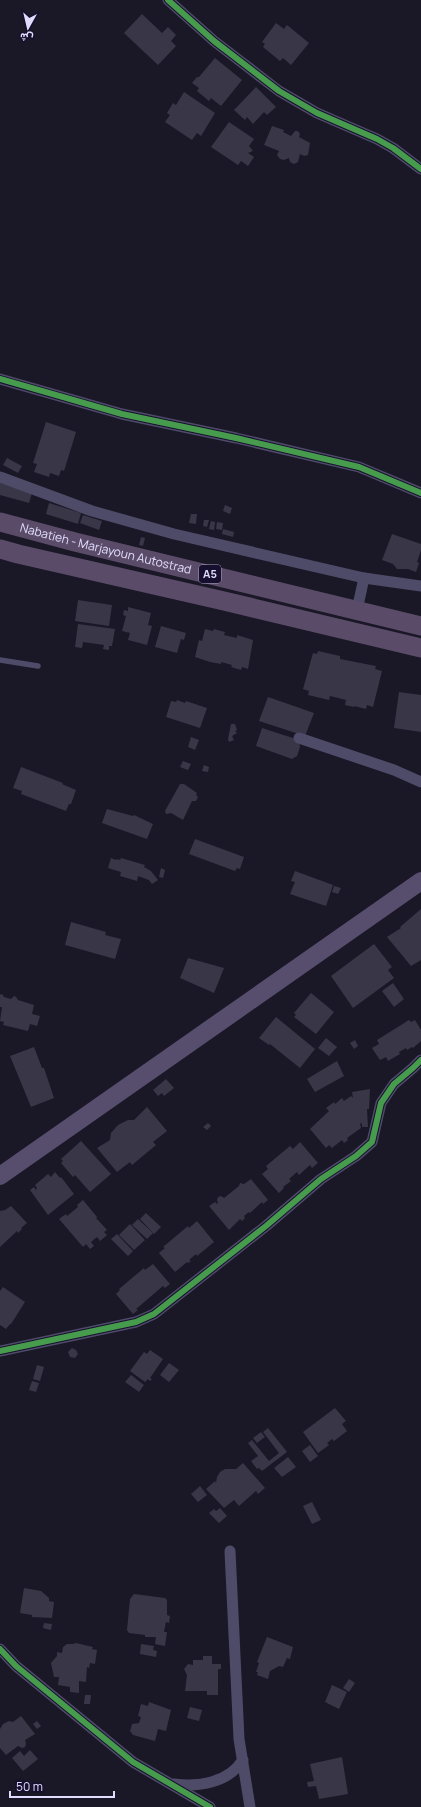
<svg xmlns="http://www.w3.org/2000/svg" width="421" height="1807" viewBox="0 0 421 1807" font-family="Manrope,Vazirmatn,sans-serif">
<style>
.building{fill:#393648}
.lines{fill:none;stroke-linecap:round;stroke-linejoin:round}
.service{stroke:#4e4b68;stroke-width:5.5}
.minor{stroke:#4e4b68;stroke-width:11}
.primary{stroke:#574d6c;stroke-width:18}
.trunk{stroke:#5a4c68;stroke-width:19}
.cycleway-casing{stroke:#16102e;stroke-width:8}
.cycleway{stroke:#469c4c;stroke-width:6}
.labels{text-anchor:middle;stroke-width:3;stroke-linejoin:round;paint-order:stroke}
.shield{fill:#16102e;stroke:#a5a0c0;stroke-width:1}
.shield-label{font-size:11px;font-weight:bold;fill:#e2ddff}
.street-label{font-size:12px;fill:#e2ddff;stroke:#16102e}
</style>
<rect width="100%" height="100%" fill="#1a1727"/>
<g class="building">
<polygon points="142,14 162,33 168,27 176,35 171,41 176,46 158,65 124,33"/>
<polygon points="276,23 284,29 287,25 309,43 291,65 283,58 280,61 263,47 265,44 262,42"/>
<polygon points="215,58 242,80 221,106 211,98 209,101 197,91 199,88 192,83 197,77 199,77"/>
<polygon points="256,87 276,107 267,115 264,112 253,124 247,117 245,120 234,110"/>
<polygon points="184,92 215,113 201,136 197,133 192,140 165,122 170,115 167,113 173,103 176,105"/>
<polygon points="229,122 254,139 249,146 253,151 248,153 254,157 248,166 241,161 238,165 211,147"/>
<polygon points="272,126 284,130 283,132 291,136 295,131 298,131 300,134 299,137 310,143 308,155 304,156 300,154 298,162 294,164 290,162 289,158 284,160 280,159 277,155 279,151 264,145"/>
<polygon points="46,422 76,432 64,471 61,470 59,476 50,473 49,477 34,472 37,464 33,463"/>
<polygon points="7,458 22,466 18,473 3,465"/>
<polygon points="0,481 32,493 29,503 0,495"/>
<polygon points="49,503 81,513 78,524 46,514"/>
<polygon points="225,505 232,508 230,514 223,511"/>
<polygon points="191,514 197,514 196,524 189,523"/>
<polygon points="83,515 102,521 99,530 80,523"/>
<polygon points="204,520 209,520 207,527 203,526"/>
<polygon points="211,521 215,522 214,530 209,529"/>
<polygon points="217,522 223,523 222,530 216,529"/>
<polygon points="223,529 234,532 233,537 222,534"/>
<polygon points="392,534 421,544 421,550 417,562 419,563 416,572 408,569 397,569 393,564 382,560"/>
<polygon points="141,537 145,538 143,546 139,545"/>
<polygon points="78,600 112,605 109,626 75,621"/>
<polygon points="128,607 151,613 148,625 152,626 147,645 128,640 130,633 122,631 126,616 123,615 124,610 128,611"/>
<polygon points="78,624 115,629 112,646 109,646 109,650 103,649 104,645 83,642 82,648 75,647"/>
<polygon points="161,626 186,633 184,640 181,639 177,653 155,647"/>
<polygon points="205,629 213,631 214,629 225,632 224,635 237,638 237,635 253,640 248,669 242,667 241,670 231,667 232,665 221,662 221,664 210,662 195,657 199,640 202,641"/>
<polygon points="318,651 340,656 340,659 376,666 375,669 382,671 373,707 367,705 366,709 354,706 354,707 345,705 346,700 330,696 329,700 308,695 309,691 303,689 313,653 317,654"/>
<polygon points="399,692 421,695 421,732 394,728"/>
<polygon points="268,697 314,713 305,736 259,721"/>
<polygon points="177,700 185,703 186,701 207,708 200,728 166,717 171,701 176,702"/>
<polygon points="231,724 235,724 237,730 235,731 237,733 232,736 234,740 229,742 228,739"/>
<polygon points="262,728 299,740 300,747 297,756 292,759 256,746"/>
<polygon points="191,737 199,740 195,750 188,747"/>
<polygon points="183,761 191,764 188,770 180,767"/>
<polygon points="204,765 209,767 208,772 202,771"/>
<polygon points="21,767 63,783 62,784 76,790 71,804 69,804 66,811 21,794 22,791 13,788"/>
<polygon points="180,784 184,784 197,793 196,795 198,797 196,801 192,801 183,820 171,813 166,814 165,811"/>
<polygon points="107,809 133,816 134,815 153,824 147,839 102,823"/>
<polygon points="195,839 244,857 240,869 237,868 235,871 189,854"/>
<polygon points="111,858 116,860 117,859 120,860 121,858 145,865 144,867 151,871 158,880 152,884 149,880 138,876 137,881 120,876 121,872 108,868"/>
<polygon points="161,868 165,870 163,878 159,877"/>
<polygon points="295,871 333,885 326,906 290,894 295,882 291,881"/>
<polygon points="334,886 341,888 338,894 332,892"/>
<polygon points="421,909 421,960 411,966 387,937 401,928 400,927"/>
<polygon points="71,922 106,932 105,935 121,939 115,959 65,945"/>
<polygon points="374,944 392,967 388,970 394,978 353,1008 331,976"/>
<polygon points="188,958 224,968 214,993 180,978"/>
<polygon points="393,983 404,999 394,1007 382,991"/>
<polygon points="311,993 334,1012 316,1034 294,1017 296,1015 294,1013"/>
<polygon points="2,994 4,997 11,999 14,996 16,997 18,1000 34,1005 32,1014 40,1016 37,1026 30,1024 28,1031 3,1025 4,1022 0,1021 2,1007 0,1007 0,995"/>
<polygon points="276,1017 315,1049 300,1068 270,1044 269,1045 259,1038"/>
<polygon points="409,1020 411,1022 415,1020 421,1030 421,1041 413,1048 412,1047 407,1050 406,1048 399,1052 400,1054 388,1061 386,1057 380,1060 372,1048 379,1044 377,1040"/>
<polygon points="326,1038 337,1047 329,1056 318,1048"/>
<polygon points="355,1040 358,1046 354,1049 350,1043"/>
<polygon points="34,1047 42,1068 44,1068 54,1098 31,1107 10,1056"/>
<polygon points="337,1061 344,1076 315,1092 307,1079"/>
<polygon points="166,1079 174,1088 164,1096 162,1093 158,1096 153,1090"/>
<polygon points="370,1089 369,1109 367,1109 368,1127 362,1127 362,1124 360,1123 361,1128 347,1138 348,1140 344,1143 342,1140 332,1148 329,1145 326,1148 310,1129 329,1111 326,1108 334,1102 335,1104 342,1098 344,1101 351,1096 353,1098 352,1092"/>
<polygon points="147,1107 167,1131 153,1142 156,1145 132,1165 130,1162 117,1172 97,1148 110,1140 111,1133 118,1125 128,1120 134,1120"/>
<polygon points="208,1123 211,1126 207,1130 203,1127"/>
<polygon points="81,1141 111,1174 90,1192 75,1175 73,1177 61,1163 63,1161 61,1159"/>
<polygon points="300,1142 318,1163 312,1168 310,1165 299,1175 297,1172 289,1179 291,1181 283,1187 284,1188 279,1193 262,1174 268,1169 266,1166 290,1146 293,1149"/>
<polygon points="55,1172 60,1178 61,1177 74,1194 48,1215 30,1190 34,1187 36,1190 37,1188 35,1185 48,1174 51,1177"/>
<polygon points="251,1179 268,1200 263,1204 262,1202 250,1213 249,1212 244,1216 245,1218 242,1221 240,1219 229,1230 209,1206 215,1202 217,1204 218,1203 217,1200 218,1197 221,1196 224,1198 239,1186 240,1183 244,1184"/>
<polygon points="83,1200 97,1217 96,1220 97,1219 107,1230 104,1232 107,1235 100,1241 97,1237 91,1242 94,1246 90,1249 86,1244 83,1247 59,1219 66,1214 67,1216 78,1207 77,1205"/>
<polygon points="11,1206 27,1223 21,1228 22,1229 18,1233 17,1231 0,1247 0,1211 5,1210"/>
<polygon points="146,1213 161,1227 154,1234 140,1219"/>
<polygon points="138,1219 153,1233 147,1239 132,1225"/>
<polygon points="197,1221 214,1242 197,1256 196,1254 189,1260 191,1261 188,1263 187,1262 175,1272 159,1253 165,1248 163,1247 188,1226 189,1228"/>
<polygon points="130,1224 145,1240 134,1250 119,1235"/>
<polygon points="117,1234 133,1251 128,1256 111,1239"/>
<polygon points="153,1264 170,1284 165,1288 163,1286 136,1309 138,1310 133,1314 116,1294 120,1290 119,1289 144,1268 145,1270"/>
<polygon points="3,1287 25,1302 11,1324 10,1324 6,1329 0,1325 0,1291"/>
<polygon points="72,1348 76,1350 78,1354 75,1358 70,1357 68,1352"/>
<polygon points="150,1350 163,1359 150,1378 152,1379 150,1381 148,1379 145,1382 130,1371 144,1352 147,1354"/>
<polygon points="169,1363 179,1370 169,1382 160,1375"/>
<polygon points="37,1365 44,1367 40,1381 33,1379"/>
<polygon points="131,1375 144,1385 139,1392 125,1382"/>
<polygon points="32,1381 39,1383 36,1392 29,1390"/>
<polygon points="335,1408 346,1421 342,1424 347,1431 334,1441 332,1439 327,1443 329,1445 318,1453 303,1432"/>
<polygon points="268,1428 287,1452 262,1471 259,1468 257,1469 251,1461 258,1456 248,1443 252,1440 269,1461 279,1453 263,1432"/>
<polygon points="261,1432 265,1437 257,1443 253,1438"/>
<polygon points="310,1445 318,1456 310,1462 302,1451"/>
<polygon points="288,1457 296,1467 282,1477 274,1468"/>
<polygon points="243,1463 265,1488 258,1494 256,1491 239,1506 234,1500 224,1508 206,1489 215,1481 216,1483 217,1477 220,1472 225,1469 236,1469"/>
<polygon points="200,1486 207,1495 198,1502 191,1494"/>
<polygon points="312,1502 321,1520 312,1524 303,1506"/>
<polygon points="220,1508 227,1516 219,1523 209,1513 214,1509 216,1511"/>
<polygon points="24,1588 41,1591 49,1598 49,1601 54,1602 52,1618 32,1617 32,1615 20,1613"/>
<polygon points="134,1594 165,1598 167,1600 167,1615 170,1616 169,1623 166,1622 164,1632 167,1632 165,1646 155,1644 156,1637 145,1637 145,1635 129,1633 127,1630 130,1599"/>
<polygon points="44,1623 52,1624 51,1630 43,1628"/>
<polygon points="267,1637 293,1647 290,1659 287,1658 283,1667 279,1666 270,1671 268,1679 257,1675 258,1672 256,1672 259,1663 257,1662"/>
<polygon points="76,1643 93,1647 92,1649 97,1650 95,1664 90,1663 89,1668 87,1667 86,1682 79,1681 79,1693 70,1692 70,1687 58,1685 59,1677 54,1677 51,1663 57,1656 57,1652 62,1653 63,1647 67,1644 73,1644"/>
<polygon points="141,1644 154,1646 153,1650 157,1651 156,1657 140,1654"/>
<polygon points="203,1656 212,1656 212,1664 221,1664 221,1669 218,1669 218,1695 207,1695 207,1691 185,1691 187,1675 184,1669 188,1664 193,1665 193,1660 203,1660"/>
<polygon points="349,1679 355,1683 349,1692 343,1688"/>
<polygon points="332,1685 347,1692 339,1709 325,1702"/>
<polygon points="85,1695 91,1695 90,1704 84,1704"/>
<polygon points="149,1702 171,1710 166,1731 158,1729 155,1741 133,1735 130,1731 132,1724 139,1723 141,1717 138,1716 141,1704 148,1706"/>
<polygon points="190,1707 202,1710 199,1721 187,1718"/>
<polygon points="21,1716 35,1734 25,1740 26,1744 25,1747 22,1748 18,1746 6,1755 0,1748 0,1729 3,1724 9,1721 13,1722"/>
<polygon points="37,1721 41,1726 37,1729 33,1724"/>
<polygon points="30,1750 38,1759 23,1771 12,1758 20,1751 24,1756"/>
<polygon points="342,1757 348,1794 319,1799 316,1786 308,1787 307,1782 314,1781 310,1764"/>
</g>
<g class="lines">
<polyline class="service" points="0,660 38,666"/>
<g class="minor">
<polyline points="168,0 214,41 279,91 317,113 377,139 393,148 421,169"/>
<polyline points="0,379 122,414 236,438 359,467 421,493"/>
<polyline points="0,477 92,511 174,534 364,578 421,586"/>
<polyline points="357,610 364,578"/>
<polyline points="299,738 394,770 421,782"/>
<polyline points="0,1351 136,1322 154,1314 266,1226 321,1179 356,1156 372,1142 381,1103 394,1084 413,1068 421,1060"/>
<polyline points="230,1551 239,1739 250,1807"/>
<polyline points="0,1649 16,1666 133,1762 210,1807"/>
<path d="M174,1784C199,1787 228,1783 243,1760"/>
</g>
<polyline class="primary" points="0,1176 421,881"/>
<g class="trunk">
<path id="s1" d="M0,522L75,542L421,626"/>
<polyline points="0,549 18,554 224,601 421,648"/>
</g>
<g class="cycleway-casing">
<g id="cycleway">
<polyline points="168,0 214,41 279,91 317,113 377,139 393,148 421,169"/>
<polyline points="0,379 122,414 236,438 359,467 421,493"/>
<polyline points="0,1351 136,1322 154,1314 266,1226 321,1179 356,1156 372,1142 381,1103 394,1084 413,1068 421,1060"/>
<polyline points="0,1649 16,1666 133,1762 210,1807"/>
</g>
</g>
<use href="#cycleway" class="cycleway"/>
</g>
<g class="labels">
<rect class="shield" x="199" y="565" width="22" height="18" rx="3"/>
<g class="shield-label">
<text x="210" y="578">A5</text>
</g>
<g class="street-label">
<text dy="4" stroke="none"><textPath href="#s1" startOffset="109">Nabatieh - Marjayoun Autostrad</textPath></text>
</g>
</g>
<g transform="translate(28 28) rotate(188)" stroke="#16102e" stroke-width="3" paint-order="stroke">
<path d="M0-3L7 15L0 10L-7 15Z" fill="#e2ddff"/>
<text y="-6" font-size="11" font-weight="bold" text-anchor="middle" fill="#e2ddff">ش</text>
</g>
<path d="M10 1791v6h104v-6" fill="none" stroke="#e2ddff" stroke-width="2"/>
<text x="16" y="1791" font-size="12" fill="#e2ddff" stroke="#16102e" stroke-width="3" paint-order="stroke">50 m</text>
</svg>
